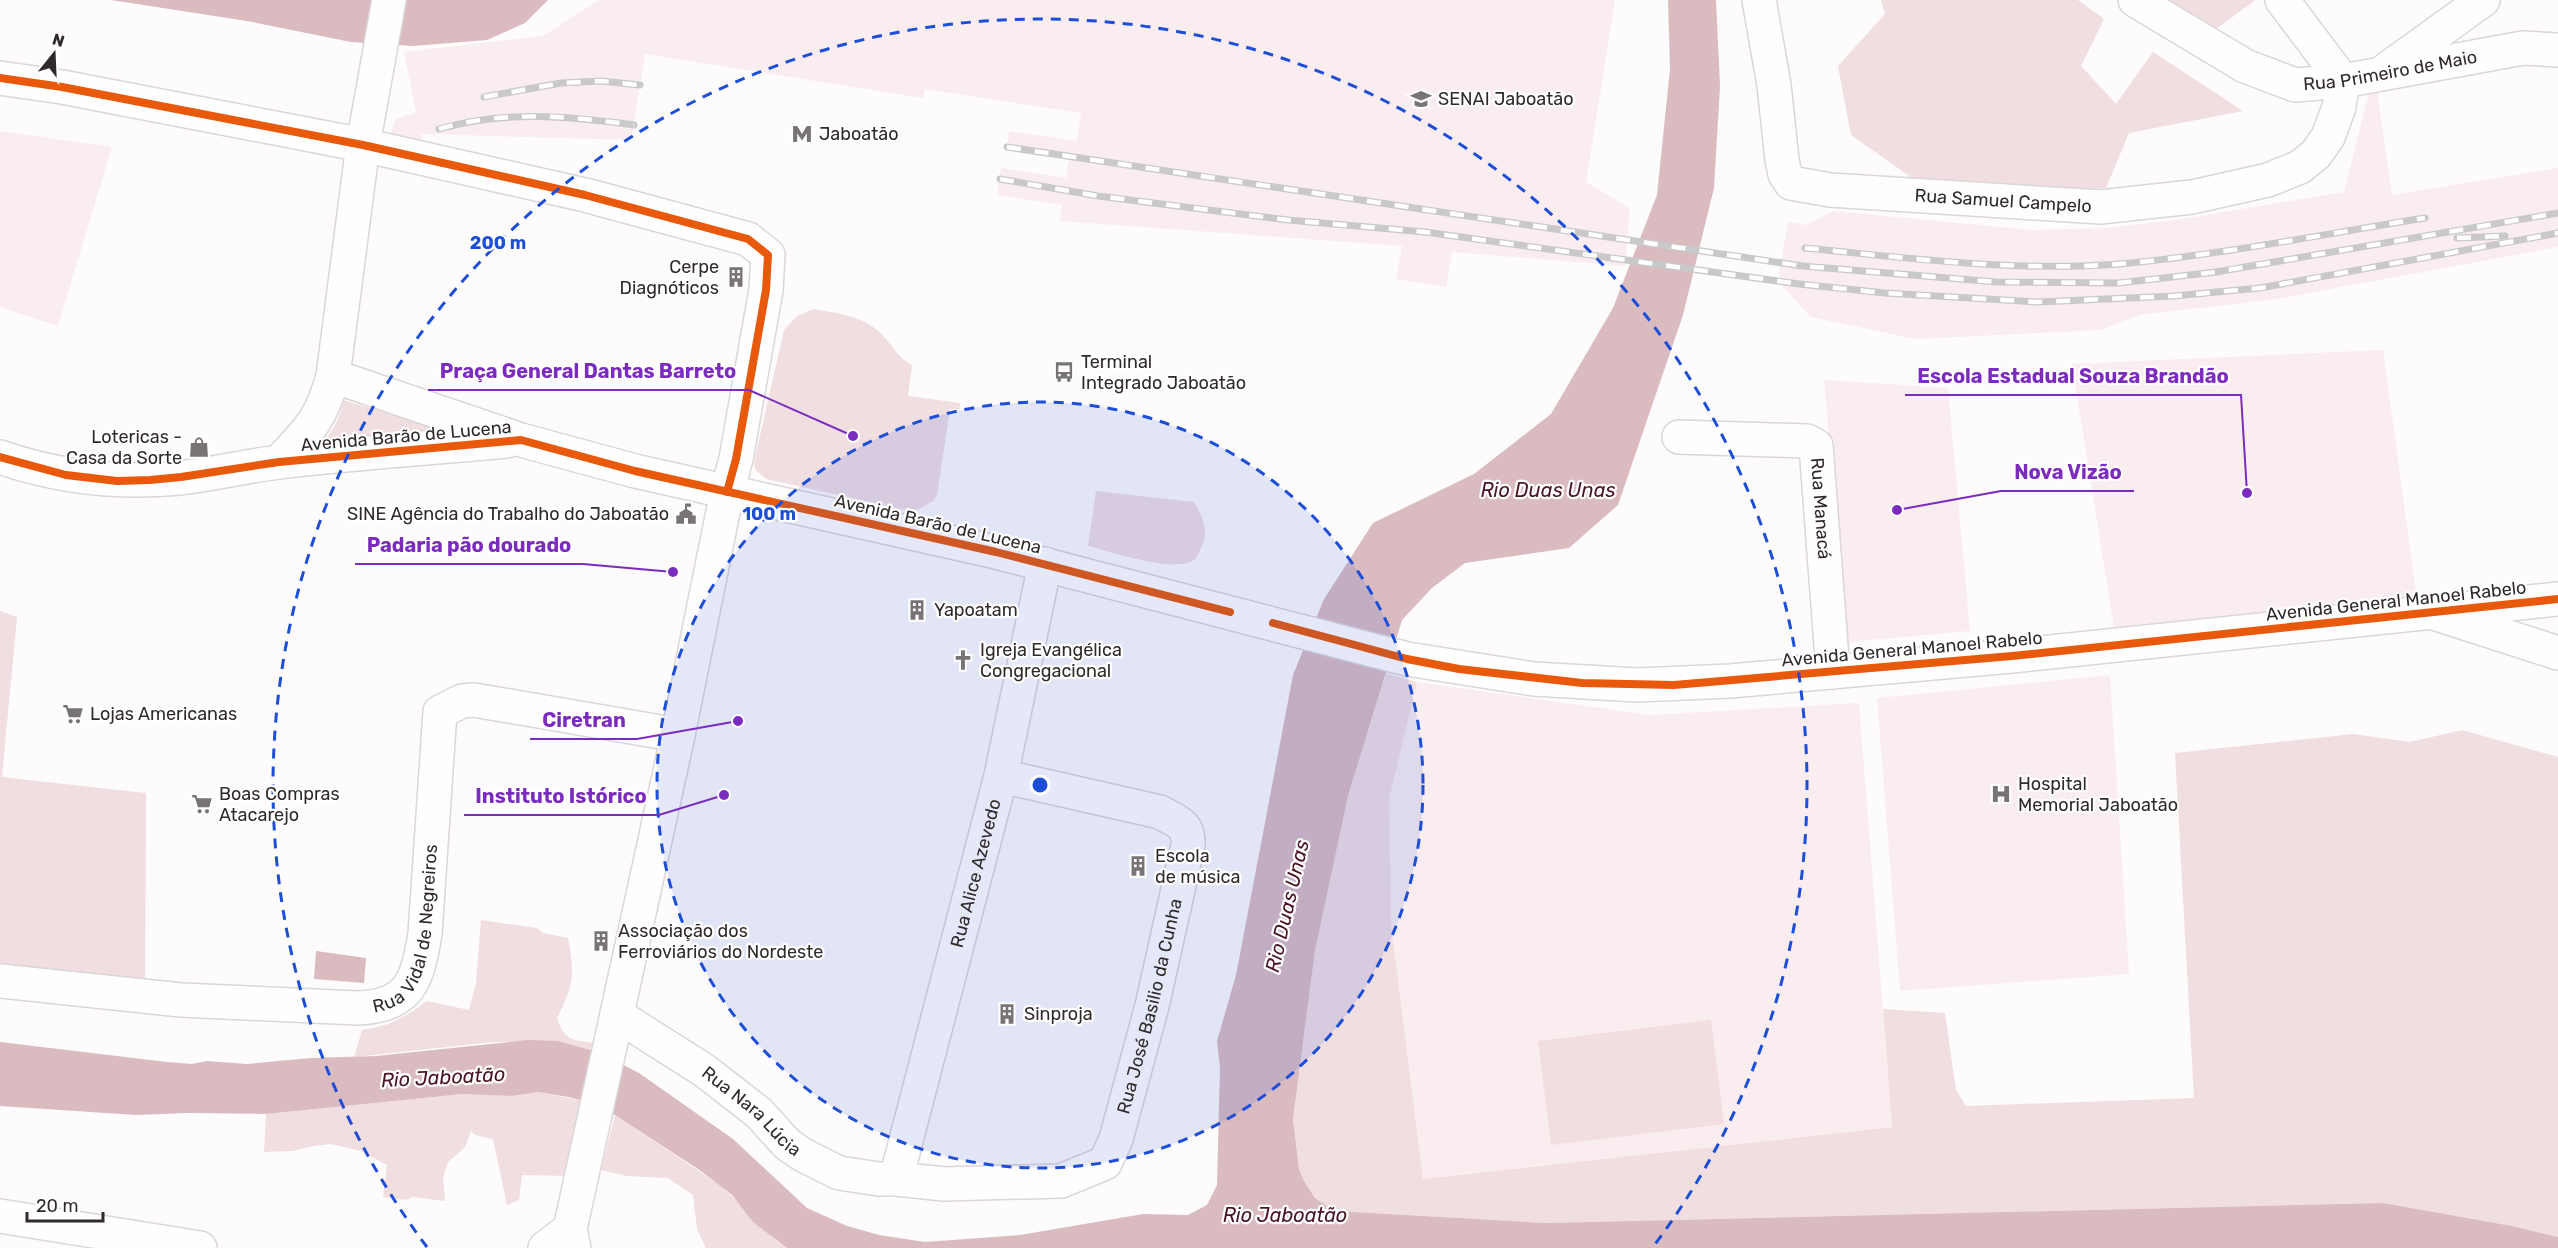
<svg xmlns="http://www.w3.org/2000/svg" width="2558" height="1248" viewBox="0 0 2558 1248" font-family="Rubik,sans-serif">
<style>
.built{fill:#faedef}
.green{fill:#f1dee1}
.water{fill:#dabbc0}
.lines{fill:none;stroke-linecap:round;stroke-linejoin:round}
.minor-casing{stroke:#dbd6d7;stroke-width:36}
.major-casing{stroke:#dbd6d7;stroke-width:36}
.minor{stroke:#fffefe;stroke-width:33}
.major{stroke:#fffefe;stroke-width:33}
.rail-casing{stroke:#cac9c9;stroke-width:7}
.rail{stroke:#fff;stroke-width:4.5;stroke-dasharray:14;stroke-linecap:butt}
.cycleway-casing{stroke:#fff;stroke-width:11}
.cycleway{stroke:#e8590c;stroke-width:8}
.ring{fill:none;stroke:#1d4ed8;stroke-width:3;stroke-dasharray:10 8}
.labels{text-anchor:middle;stroke-width:4.5;stroke-linejoin:round;paint-order:stroke}
.street-label{font-size:18px;fill:#312a2b;stroke:#fff}
.poi-label{font-size:18px;fill:#312a2b;stroke:#fff;text-anchor:start}
.water-label{font-size:20px;font-style:italic;fill:#4a1423;stroke:#fff}
.centre{fill:#1d4ed8;stroke:#fff;stroke-width:3}
.ring-label{font-size:18px;text-anchor:middle;font-weight:bold;fill:#1d4ed8;stroke:#fff;stroke-width:4.5;stroke-linejoin:round;paint-order:stroke}
.leader{fill:none;stroke:#7b2cbf;stroke-width:2}
.callout-dot{fill:#7b2cbf;stroke:#fff;stroke-width:2}
.callout-label{font-size:20px;text-anchor:middle;font-weight:bold;fill:#7b2cbf;stroke:#fff;stroke-width:4.5;stroke-linejoin:round;paint-order:stroke}
</style>
<rect width="100%" height="100%" fill="#fdfbfb"/>
<g class="built">
<polygon points="599,0 1615,0 1586,182 1630,208 1625,266 1452,252 1446,287 1396,279 1402,246 1060,221 1062,205 997,195 1001,168 1066,178 1069,159 1007,150 1009,131 1077,141 1081,113 925,89 923,98 645,54 631,140 422,134 420,142 390,138 395,120 416,112 404,52 543,36"/>
<polygon points="2377,91 2392,195 2558,168 2558,247 2276,299 2140,315 2101,330 1915,339 1811,317 1783,287 1779,274 1788,222 1806,225 1833,211 2032,230 2108,228 2182,219 2344,192 2369,92"/>
<polygon points="0,131 112,147 58,326 0,307"/>
<polygon points="2383,350 2420,621 2118,653 2072,364"/>
<polygon points="1824,380 1948,388 1970,631 1847,642"/>
<polygon points="2110,675 2129,974 1900,991 1877,698"/>
<polygon points="1417,682 1650,715 1859,703 1892,1127 1423,1179 1391,924 1389,800"/>
</g>
<g class="green">
<polygon points="1881,0 2078,0 2104,19 2081,66 2116,104 2153,52 2243,111 2129,133 2106,188 1993,192 1922,185 1851,135 1838,66 1885,14"/>
<polygon points="2162,0 2253,0 2254,1 2208,35"/>
<path d="M814,309C840,314 868,316 886,339C895,350 899,358 912,365L908,396L960,403V409H950L937,495L933,501L914,512L766,479L755,469L754,462L784,330L797,316Z"/>
<path d="M343,400L475,439L318,449C331,435 340,419 343,400Z"/>
<path d="M1096,491L1194,502C1202,515 1209,530 1202,546C1200,549 1198,555 1196,558C1180,576 1109,551 1088,546Z"/>
<polygon points="0,611 17,617 2,777 146,793 145,990 0,975"/>
<polygon points="1386,673 1417,682 1389,800 1391,924 1423,1179 1892,1127 1883,1009 1945,1013 1956,1090 1966,1106 2194,1098 2175,753 2353,734 2410,742 2462,730 2558,757 2558,1237 2512,1226 2383,1203 1546,1223 1335,1211 1315,1198 1304,1181 1299,1169 1293,1119 1315,951 1348,796"/>
<path d="M481,920L537,928L543,933L568,938C575,975 574,984 557,1018C566,1044 574,1039 598,1044V1052L558,1041L493,1042L354,1057L362,1030C390,1026 404,1018 427,1001L469,1010L476,983Z"/>
<polygon points="1711,1020 1724,1124 1551,1145 1538,1041"/>
<polygon points="538,1092 588,1102 567,1176 522,1175 519,1200 507,1205 493,1139 475,1135 471,1131 465,1147 448,1162 443,1177 445,1201 412,1197 406,1200 383,1197 387,1165 361,1151 331,1144 313,1146 293,1151 264,1152 266,1114 463,1094 512,1096"/>
<path d="M615,1115L717,1183C743,1204 757,1229 787,1248H706L697,1229L693,1195L668,1178L627,1176L601,1170Z"/>
</g>
<g class="water">
<polygon points="111,0 548,0 525,23 487,40 413,46 351,42 247,21"/>
<polygon points="1668,0 1716,0 1720,86 1714,188 1683,315 1618,505 1569,548 1465,563 1432,588 1402,620 1348,796 1315,951 1293,1119 1299,1169 1304,1181 1315,1198 1335,1211 1546,1223 2383,1203 2512,1226 2558,1237 2558,1248 787,1248 753,1222 732,1195 701,1171 615,1115 588,1102 568,1097 538,1092 512,1096 463,1094 266,1114 187,1113 136,1115 0,1106 0,1042 167,1062 192,1064 207,1061 247,1064 311,1058 376,1056 528,1040 558,1041 598,1052 639,1073 733,1139 807,1208 847,1226 879,1235 925,1242 1020,1235 1143,1214 1188,1215 1207,1205 1217,1185 1220,1068 1217,1041 1236,975 1293,675 1324,599 1373,523 1474,474 1551,414 1613,308 1657,195 1670,69"/>
<polygon points="316,951 366,958 364,983 314,979"/>
</g>
<g class="lines">
<g class="minor-casing">
<g id="minor">
<path id="s1" d="M1759,0L1774,85L1782,160L1785,174L1791,183L1830,190L2100,207L2192,197L2268,180L2300,167L2316,154L2328,137L2339,107L2343,81L2282,0"/>
<path id="s2" d="M2135,0L2245,66L2295,85L2343,81L2523,48L2558,50"/>
<polyline points="2387,69 2483,0"/>
<path id="s3" d="M1679,437L1807,441L1816,446L1833,672"/>
<polyline points="2434,613 2558,653"/>
<path id="s4" d="M0,981L181,1000L358,1008C411,1006 417,980 425,934L440,712L462,701L474,700L678,735"/>
<path id="s5" d="M617,1015L705,1071L759,1113L787,1144L803,1155L839,1173L879,1179H896L944,1184L1061,1181L1105,1163L1116,1139L1152,1006L1188,845C1189,823 1177,822 1160,812L1001,776"/>
<path id="s6" d="M896,1179L1001,776L1045,564"/>
<polyline points="0,1216 200,1248"/>
<polyline points="545,1248 570,1229"/>
<polyline points="574,1248 570,1229 678,735 727,492"/>
</g>
</g>
<g class="major-casing">
<g id="major">
<polyline points="0,78 62,87 363,145 585,195 748,239 768,255 766,290 736,459 727,492"/>
<polyline points="333,376 521,440 635,471 996,552 1407,659 1534,679 1637,685 1730,681 2012,656 2558,599"/>
<path d="M0,457C58,477 118,484 180,478C213,474 246,466 279,462C355,453 431,448 507,441"/>
<path d="M279,462C309,430 321,420 333,376L363,145L389,0"/>
</g>
</g>
<use href="#minor" class="minor"/>
<use href="#major" class="major"/>
<g class="rail-casing">
<g id="rail">
<polyline points="484,97 561,83 601,81 640,85"/>
<path d="M439,129C504,110 568,116 634,125"/>
<polyline points="1007,147 1802,266 1997,282 2119,283 2216,272 2558,213"/>
<polyline points="1000,179 1098,196 1288,220 1425,232 1799,284 1885,293 2038,302 2174,296 2260,288 2558,233"/>
<polyline points="2457,238 2505,236"/>
<path d="M1805,248C1909,258 2015,272 2119,264C2221,255 2324,234 2425,218"/>
</g>
</g>
<use href="#rail" class="rail"/>
<g class="cycleway-casing">
<g id="cycleway">
<polyline points="0,78 62,87 363,145 585,195 748,239 768,255 766,290 736,459 727,492"/>
<polyline points="0,457 66,475 117,481 150,480 181,477 279,462 521,440 635,471 996,552 1230,612"/>
<polyline points="1273,623 1407,659 1459,669 1582,683 1674,685 2012,656 2558,599"/>
</g>
</g>
<use href="#cycleway" class="cycleway"/>
</g>
<circle cx="1040" cy="785" r="383" fill="#1d4ed8" fill-opacity=".12"/>
<g class="ring">
<circle cx="1040" cy="785" r="383"/>
<path d="M427 1247A767 767 0 1 1 1653 1247"/>
</g>
<defs>
<g id="university-bare" transform="scale(1.62)"><path d="M0-5L7-2L0 1L-7-2ZM-4 1L0 2.5L4 1V4Q0 6-4 4Z" fill="#787374" stroke="#fff" stroke-width="2.5" paint-order="stroke"/></g>
<g id="metro-bare" transform="scale(1.62)"><path d="M-5.5 5V-5H-3L0 0L3-5H5.5V5H3V-.5L0 4L-3-.5V5Z" fill="#787374" stroke="#fff" stroke-width="2.5" paint-order="stroke"/></g>
<g id="building-bare" transform="scale(1.62)"><path d="M-4-6H4V6H1V3H-1V6H-4ZM-2.5-4.3h1.7v1.8h-1.7ZM.8-4.3h1.7v1.8H.8ZM-2.5-1h1.7V.8h-1.7ZM.8-1h1.7V.8H.8Z" fill="#787374" stroke="#fff" stroke-width="2.5" paint-order="stroke"/></g>
<g id="bus-bare" transform="scale(1.62)"><path d="M-5-6H5V4H4V6H2V4H-2V6H-4V4H-5ZM-3.5-4V0h7V-4ZM-3.5 1.2v1.5H-2V1.2ZM2 1.2v1.5H3.5V1.2Z" fill="#787374" stroke="#fff" stroke-width="2.5" paint-order="stroke"/></g>
<g id="shop-bare" transform="scale(1.62)"><path d="M-5-2.5h2.3a2.7 3.5 0 0 1 5.4 0H5L5.5 6h-11ZM-1.5-2.5h3a1.5 2.3 0 0 0-3 0Z" fill="#787374" stroke="#fff" stroke-width="2.5" paint-order="stroke"/></g>
<g id="civic-bare" transform="scale(1.62)"><path d="M-.6-6.5H3V-4.5H.6V-3L4-1V1h2V6H-6V1h2V-1L-.6-3ZM-1.2 2.5V6h2.4V2.5Z" fill="#787374" stroke="#fff" stroke-width="2.5" paint-order="stroke"/></g>
<g id="church-bare" transform="scale(1.62)"><path d="M-1.2-6h2.4v3.5h3.3v2.4h-3.3V6h-2.4V-.1h-3.3v-2.4h3.3Z" fill="#787374" stroke="#fff" stroke-width="2.5" paint-order="stroke"/></g>
<g id="supermarket-bare" transform="scale(1.62)"><path d="M-6-5.5h2.5l.6 2H6L4.5 2H-2.5L-4.4-4H-6ZM-1.5 3.2a1.3 1.3 0 1 0 .1 0ZM3 3.2a1.3 1.3 0 1 0 .1 0Z" fill="#787374" stroke="#fff" stroke-width="2.5" paint-order="stroke"/></g>
<g id="hospital-bare" transform="scale(1.62)"><path d="M-5-5h3v3.5h4V-5h3V5h-3V1.5h-4V5h-3Z" fill="#787374" stroke="#fff" stroke-width="2.5" paint-order="stroke"/></g>
</defs>
<g fill-rule="evenodd">
<use href="#university-bare" x="1421" y="99"/>
<use href="#metro-bare" x="802" y="134"/>
<use href="#building-bare" x="736" y="277"/>
<use href="#bus-bare" x="1064" y="372"/>
<use href="#shop-bare" x="199" y="447"/>
<use href="#civic-bare" x="686" y="514"/>
<use href="#building-bare" x="917" y="610"/>
<use href="#church-bare" x="963" y="660"/>
<use href="#supermarket-bare" x="73" y="714"/>
<use href="#hospital-bare" x="2001" y="794"/>
<use href="#supermarket-bare" x="202" y="804"/>
<use href="#building-bare" x="1138" y="866"/>
<use href="#building-bare" x="601" y="941"/>
<use href="#building-bare" x="1007" y="1014"/>
</g>
<g class="labels">
<g class="street-label">
<text dy="6" stroke="none"><textPath href="#s2" startOffset="278">Rua Primeiro de Maio</textPath></text>
<text dy="6" stroke="none"><textPath href="#s1" startOffset="400">Rua Samuel Campelo</textPath></text>
<text transform="translate(406 436) rotate(-5)" y="6">Avenida Barão de Lucena</text>
<text dy="6" stroke="none"><textPath href="#s3" startOffset="201">Rua Manacá</textPath></text>
<text transform="translate(938 524) rotate(13)" y="6">Avenida Barão de Lucena</text>
<text transform="translate(2396 601) rotate(-6)" y="6">Avenida General Manoel Rabelo</text>
<text transform="translate(1912 649) rotate(-5)" y="6">Avenida General Manoel Rabelo</text>
<text dy="6" stroke="none"><textPath href="#s6" startOffset="316">Rua Alice Azevedo</textPath></text>
<text dy="6" stroke="none"><textPath href="#s4" startOffset="468">Rua Vidal de Negreiros</textPath></text>
<text dy="6" stroke="none"><textPath href="#s5" startOffset="708">Rua José Basilio da Cunha</textPath></text>
<text dy="6" stroke="none"><textPath href="#s5" startOffset="166">Rua Nara Lúcia</textPath></text>
</g>
<g class="poi-label">
<text x="1438" y="105">SENAI Jaboatão</text>
<text x="819" y="140">Jaboatão</text>
<text x="719" y="273" text-anchor="end">Cerpe<tspan x="719" dy="21">Diagnóticos</tspan></text>
<text x="1081" y="368">Terminal<tspan x="1081" dy="21">Integrado Jaboatão</tspan></text>
<text x="182" y="443" text-anchor="end">Lotericas -<tspan x="182" dy="21">Casa da Sorte</tspan></text>
<text x="669" y="520" text-anchor="end">SINE Agência do Trabalho do Jaboatão</text>
<text x="934" y="616">Yapoatam</text>
<text x="980" y="656">Igreja Evangélica<tspan x="980" dy="21">Congregacional</tspan></text>
<text x="90" y="720">Lojas Americanas</text>
<text x="2018" y="790">Hospital<tspan x="2018" dy="21">Memorial Jaboatão</tspan></text>
<text x="219" y="800">Boas Compras<tspan x="219" dy="21">Atacarejo</tspan></text>
<text x="1155" y="862">Escola<tspan x="1155" dy="21">de música</tspan></text>
<text x="618" y="937">Associação dos<tspan x="618" dy="21">Ferroviários do Nordeste</tspan></text>
<text x="1024" y="1020">Sinproja</text>
</g>
<g class="water-label">
<text x="1548" y="497">Rio Duas Unas</text>
<text transform="translate(1287 906) rotate(-77)" y="7">Rio Duas Unas</text>
<text transform="translate(443 1077) rotate(-3)" y="7">Rio Jaboatão</text>
<text x="1285" y="1222">Rio Jaboatão</text>
</g>
</g>
<circle cx="1040" cy="785" r="9" class="centre"/>
<g class="ring-label">
<text x="498" y="249">200 m</text>
<text x="769" y="520">100 m</text>
</g>
<path class="leader" d="M853 436L749 390H428M2247 493L2241 395H1905M1897 510L2001 491H2134M673 572L583 564H355M738 721L637 739H530M724 795L659 815H464"/>
<g class="callout-dot">
<circle cx="853" cy="436" r="6"/>
<circle cx="2247" cy="493" r="6"/>
<circle cx="1897" cy="510" r="6"/>
<circle cx="673" cy="572" r="6"/>
<circle cx="738" cy="721" r="6"/>
<circle cx="724" cy="795" r="6"/>
</g>
<g class="callout-label">
<text x="588" y="378">Praça General Dantas Barreto</text>
<text x="2073" y="383">Escola Estadual Souza Brandão</text>
<text x="2068" y="479">Nova Vizão</text>
<text x="469" y="552">Padaria pão dourado</text>
<text x="584" y="727">Ciretran</text>
<text x="561" y="803">Instituto Istórico</text>
</g>
<g transform="translate(54 54) rotate(18)" stroke="#ffffff" stroke-width="4.5" paint-order="stroke">
<path d="M0-4.5L10 22L0 15L-10 22Z" fill="#312a2b"/>
<text y="-9" font-size="16" font-weight="bold" text-anchor="middle" fill="#312a2b">N</text>
</g>
<path d="M27 1212v9h76v-9" fill="none" stroke="#312a2b" stroke-width="3"/>
<text x="36" y="1212" font-size="18" fill="#312a2b" stroke="#ffffff" stroke-width="4.5" paint-order="stroke">20 m</text>
</svg>
